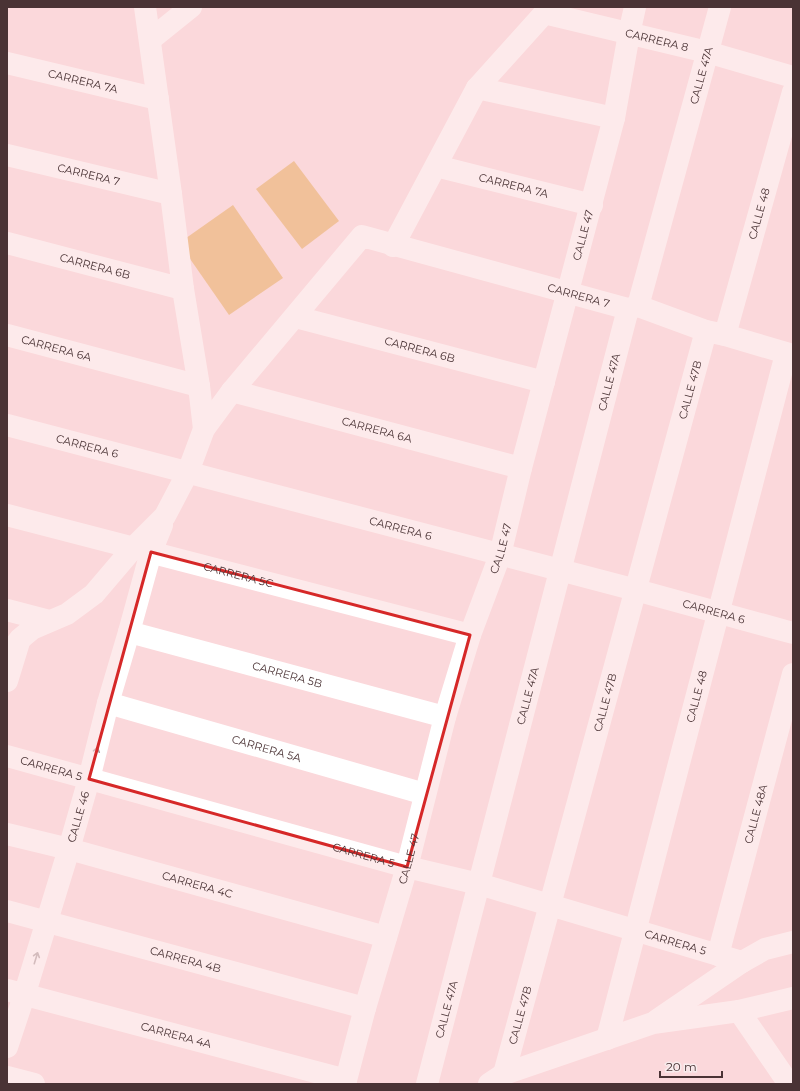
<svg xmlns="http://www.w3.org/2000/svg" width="800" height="1091" viewBox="0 0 800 1091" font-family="Montserrat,sans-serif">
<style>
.green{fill:#e4a44d}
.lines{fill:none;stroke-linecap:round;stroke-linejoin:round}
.minor{stroke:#fff;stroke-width:22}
.oneway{stroke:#a4999a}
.marked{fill:none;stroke:#d62828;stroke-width:3;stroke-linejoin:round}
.labels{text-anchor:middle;stroke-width:4;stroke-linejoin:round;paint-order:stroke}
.street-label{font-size:11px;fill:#4a3335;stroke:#f8eced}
</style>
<rect width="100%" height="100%" fill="#fbd8db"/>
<g class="green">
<polygon points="294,161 339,221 302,249 256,189"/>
<polygon points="233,205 283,278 229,315 179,243"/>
</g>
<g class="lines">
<g class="minor">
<polyline points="145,7 171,194 183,289 199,386 204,429"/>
<path id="s1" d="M544,13L707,52L793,77"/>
<polyline points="150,40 191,7"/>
<path id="s2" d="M7,63L158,99"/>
<polyline points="477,88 614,118"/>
<path id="s3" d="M7,155L171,194"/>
<path id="s4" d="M436,166L592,205"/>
<path id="s5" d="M7,243L183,289"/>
<polyline points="393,246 477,88 550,7"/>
<path id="s6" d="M638,306L720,7"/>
<path id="s7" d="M296,317L544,382"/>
<path id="s8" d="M7,335L199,386"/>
<path id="s9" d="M725,335L793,92"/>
<path id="s10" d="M232,391L521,468"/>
<path id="s11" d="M7,425L636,590L793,633"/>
<path id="s12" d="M7,515L470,635"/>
<polyline points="7,610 49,621"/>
<path id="s13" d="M129,632L445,717"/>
<path id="s14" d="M7,656L20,639L32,629L67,614L94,594L134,547L165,516L188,472L204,429L232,391L362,236L628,309L638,306L706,331L725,335L793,355"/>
<polyline points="7,681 19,642"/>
<path id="s15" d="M108,703L425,794"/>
<path id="s16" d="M7,756L407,867L479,884L742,962"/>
<path id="s17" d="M7,834L69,849L386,937"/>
<path id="s18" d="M7,911L365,1008"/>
<path id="s19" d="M718,955L793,674"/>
<path id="s20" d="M7,990L346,1080"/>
<polyline points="739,1011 789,1084"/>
<polyline points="657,1020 742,962 765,949 793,942"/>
<path id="s21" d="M607,1039L786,354"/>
<path id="s22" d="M7,1047L24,996L69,849L89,779L108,703L129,632L151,552L162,525"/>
<path id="s23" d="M504,1074L706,331"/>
<polyline points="7,1077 34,1084"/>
<path id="s24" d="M345,1084L365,1008L407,867L445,717L470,635L500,555L521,468L614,118L629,34L635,7"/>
<path id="s25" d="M427,1084L628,309"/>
<polyline points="489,1084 504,1074 653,1023 739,1011 793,998"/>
</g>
</g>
<defs><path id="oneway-shaft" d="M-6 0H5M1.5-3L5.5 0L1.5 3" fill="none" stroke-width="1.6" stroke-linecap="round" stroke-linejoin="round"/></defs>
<g class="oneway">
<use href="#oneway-shaft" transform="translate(96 753) rotate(-76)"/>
<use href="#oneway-shaft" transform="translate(36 958) rotate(-73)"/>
</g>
<path d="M0 0H800V1091H0ZM151,552L470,635L407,867L89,779Z" fill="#fbd8db" fill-opacity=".55" fill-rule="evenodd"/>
<path class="marked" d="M151,552L470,635L407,867L89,779Z"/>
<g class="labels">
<g class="street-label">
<text dy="4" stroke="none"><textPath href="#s1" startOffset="116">CARRERA 8</textPath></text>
<text dy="4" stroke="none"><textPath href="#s6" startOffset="239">CALLE 47A</textPath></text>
<text dy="4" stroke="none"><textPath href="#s2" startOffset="78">CARRERA 7A</textPath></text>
<text dy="4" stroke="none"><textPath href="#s3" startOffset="84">CARRERA 7</textPath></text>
<text dy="4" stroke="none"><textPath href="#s4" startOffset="80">CARRERA 7A</textPath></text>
<text dy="4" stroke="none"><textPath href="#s9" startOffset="126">CALLE 48</textPath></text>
<text dy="4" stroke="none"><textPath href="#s24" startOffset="882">CALLE 47</textPath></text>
<text dy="4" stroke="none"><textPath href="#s5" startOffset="91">CARRERA 6B</textPath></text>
<text dy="4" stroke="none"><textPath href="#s14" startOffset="784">CARRERA 7</textPath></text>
<text dy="4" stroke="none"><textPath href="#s8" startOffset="51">CARRERA 6A</textPath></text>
<text dy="4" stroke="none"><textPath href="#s7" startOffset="128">CARRERA 6B</textPath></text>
<text dy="4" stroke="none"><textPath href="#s25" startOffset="725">CALLE 47A</textPath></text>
<text dy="4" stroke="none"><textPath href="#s23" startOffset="709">CALLE 47B</textPath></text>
<text dy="4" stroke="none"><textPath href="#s10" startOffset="150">CARRERA 6A</textPath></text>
<text dy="4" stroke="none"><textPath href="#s11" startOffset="83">CARRERA 6</textPath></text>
<text dy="4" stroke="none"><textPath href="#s11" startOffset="407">CARRERA 6</textPath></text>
<text dy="4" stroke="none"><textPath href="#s24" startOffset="558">CALLE 47</textPath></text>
<text dy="4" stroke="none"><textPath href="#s12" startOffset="239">CARRERA 5C</textPath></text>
<text dy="4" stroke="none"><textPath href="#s11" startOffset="731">CARRERA 6</textPath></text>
<text dy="4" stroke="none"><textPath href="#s13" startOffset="164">CARRERA 5B</textPath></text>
<text dy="4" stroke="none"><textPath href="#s25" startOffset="401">CALLE 47A</textPath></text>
<text dy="4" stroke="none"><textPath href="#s21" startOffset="354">CALLE 48</textPath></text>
<text dy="4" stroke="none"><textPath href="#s23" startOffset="385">CALLE 47B</textPath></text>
<text dy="4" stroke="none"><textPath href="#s15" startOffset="165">CARRERA 5A</textPath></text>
<text dy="4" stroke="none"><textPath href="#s16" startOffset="46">CARRERA 5</textPath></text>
<text dy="4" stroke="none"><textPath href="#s19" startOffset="146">CALLE 48A</textPath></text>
<text dy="4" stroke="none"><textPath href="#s22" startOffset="241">CALLE 46</textPath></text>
<text dy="4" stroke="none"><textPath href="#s16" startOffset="370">CARRERA 5</textPath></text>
<text dy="4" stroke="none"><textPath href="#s24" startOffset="234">CALLE 47</textPath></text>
<text dy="4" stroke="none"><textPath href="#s17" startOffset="197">CARRERA 4C</textPath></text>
<text dy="4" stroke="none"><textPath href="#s16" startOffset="694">CARRERA 5</textPath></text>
<text dy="4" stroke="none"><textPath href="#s18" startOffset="185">CARRERA 4B</textPath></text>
<text dy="4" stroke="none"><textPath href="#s25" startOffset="77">CALLE 47A</textPath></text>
<text dy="4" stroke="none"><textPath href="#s23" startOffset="61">CALLE 47B</textPath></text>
<text dy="4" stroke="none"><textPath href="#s20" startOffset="175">CARRERA 4A</textPath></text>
</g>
</g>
<rect width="800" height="1091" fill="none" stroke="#4a3335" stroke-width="16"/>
<path d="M660 1071v6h62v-6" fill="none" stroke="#4a3335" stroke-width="2"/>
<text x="666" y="1071" font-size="12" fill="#4a3335" stroke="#f8eced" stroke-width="3" paint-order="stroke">20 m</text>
</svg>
